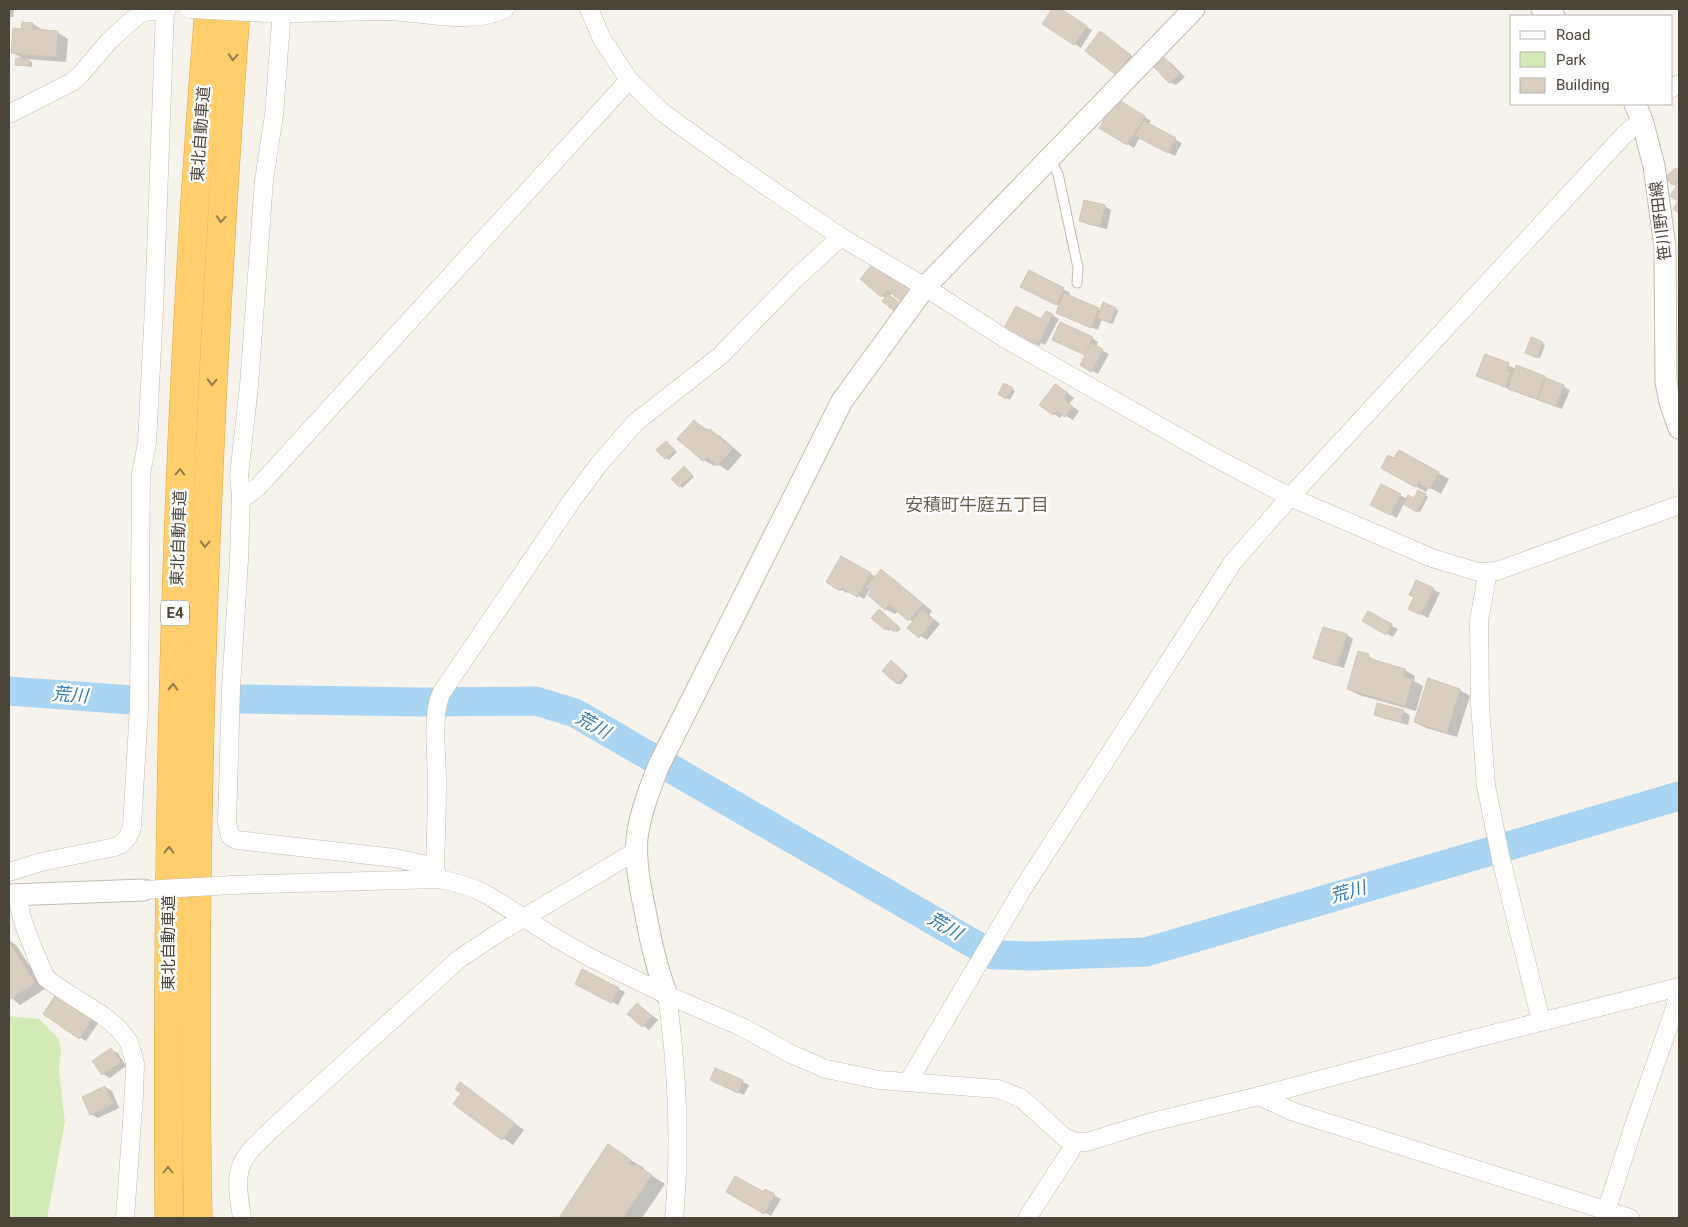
<svg xmlns="http://www.w3.org/2000/svg" width="1688" height="1227" viewBox="0 0 1688 1227" font-family="Roboto,'Noto Sans JP',sans-serif">
<style>
.green{fill:#d2eab5}
.shadow{fill:#0003}
.lines{fill:none;stroke-linecap:round;stroke-linejoin:round}
.river{stroke:#a9d4f2;stroke-width:29}
.building{fill:#d8cfc1;stroke:#d3c7b4}
.service-casing{stroke:#c2bbae;stroke-width:11}
.minor-casing{stroke:#c2bbae;stroke-width:19}
.tertiary-casing{stroke:#c2bbae;stroke-width:23}
.motorway-casing{stroke:#e0a43c;stroke-width:29}
.service{stroke:#fff;stroke-width:9}
.minor{stroke:#fff;stroke-width:18}
.tertiary{stroke:#fff;stroke-width:21}
.motorway{stroke:#ffcf6e;stroke-width:28}
.minor-bridge-casing{stroke:#c2bbae;stroke-width:19;stroke-linecap:butt}
.minor-bridge{stroke:#fff;stroke-width:18}
.oneway{stroke:#937c4e}
.labels{text-anchor:middle;stroke-width:5;stroke-linejoin:round;paint-order:stroke}
.shield{fill:#fff;stroke:#817c74;stroke-width:1}
.shield-label{font-size:15px;font-weight:bold;fill:#4b4439}
.street-label{font-size:16px;fill:#4b4439;stroke:#fff}
.neighbourhood-label{font-size:18px;fill:#6e6250;stroke:#fff}
.water-label{font-size:18px;font-style:italic;fill:#2e7ab2;stroke:#fff}
</style>
<rect width="100%" height="100%" fill="#f6f3ec"/>
<polygon class="green" points="9,1016 39,1019 59,1039 61,1052 59,1071 65,1122 47,1218 9,1218"/>
<g class="shadow">
<polygon points="9,9 14,9 13,17 9,17"/>
<polygon points="102,9 124,9 124,10 104,10"/>
<polygon points="1054,9 1059,9 1092,30 1081,48 1044,24"/>
<polygon points="33,24 43,30 58,33 68,39 66,62 26,59 32,62 32,67 17,64 25,60 12,52 22,30"/>
<polygon points="1106,37 1137,60 1116,74"/>
<polygon points="1164,59 1171,63 1185,77 1176,85 1169,82"/>
<polygon points="1118,100 1151,121 1148,125 1182,143 1175,156 1140,137 1134,148 1101,127"/>
<polygon points="1677,169 1679,171 1679,182 1676,185 1679,187 1679,200 1672,195 1677,187 1673,184"/>
<polygon points="1105,206 1111,210 1107,229 1087,224 1081,221"/>
<polygon points="1029,272 1070,293 1069,296 1101,311 1116,309 1118,311 1113,324 1102,319 1098,330 1064,316 1060,306 1028,290"/>
<polygon points="894,278 893,293 886,298 882,296"/>
<polygon points="1047,312 1059,319 1045,345 1041,343 1039,346 1005,328 1042,321"/>
<polygon points="1092,338 1098,342 1096,347 1109,354 1098,374 1081,365 1087,355 1060,343"/>
<polygon points="1542,343 1545,345 1540,358 1529,354"/>
<polygon points="1486,355 1516,369 1544,377 1570,390 1562,409 1516,392 1478,376"/>
<polygon points="1005,385 1015,391 1010,400 1000,394"/>
<polygon points="1062,389 1074,398 1069,404 1079,411 1073,420 1063,414 1060,418 1041,405"/>
<polygon points="694,422 720,436 742,455 728,471 716,463 714,466 704,460"/>
<polygon points="669,444 677,452 669,460 658,451"/>
<polygon points="1399,452 1449,479 1441,494 1429,487 1426,492 1383,468 1395,460"/>
<polygon points="687,469 694,477 682,488 680,486"/>
<polygon points="1418,491 1428,497 1420,512 1404,503 1397,518 1372,504 1400,495 1407,499 1414,500"/>
<polygon points="842,558 876,577 881,571 891,577 932,611 929,615 940,624 927,640 909,628 913,622 899,611 895,614 885,609 870,589 864,599 849,590 847,593 827,582"/>
<polygon points="1433,589 1440,593 1428,618 1417,612 1415,597"/>
<polygon points="882,612 901,629 897,632 891,628 889,631 886,629 873,617"/>
<polygon points="1368,613 1398,629 1393,637 1364,621"/>
<polygon points="1324,628 1347,635 1353,639 1344,668 1321,661 1315,657"/>
<polygon points="1368,656 1378,662 1405,670 1415,676 1414,681 1423,686 1416,711 1359,695 1348,689"/>
<polygon points="894,663 908,676 900,685 898,683"/>
<polygon points="1460,690 1470,696 1457,737 1426,728 1415,722"/>
<polygon points="1377,704 1404,712 1410,715 1408,725 1382,718 1375,714"/>
<polygon points="9,940 16,945 45,989 20,1005 9,996"/>
<polygon points="583,987 618,989 625,992 618,1005"/>
<polygon points="64,998 99,1022 86,1041 79,1037"/>
<polygon points="637,1004 658,1020 649,1030 629,1014"/>
<polygon points="111,1050 118,1053 126,1066 110,1078 103,1074"/>
<polygon points="716,1069 749,1085 744,1095 718,1083"/>
<polygon points="460,1084 524,1130 513,1145 455,1104 463,1093"/>
<polygon points="105,1087 112,1091 119,1108 98,1118 91,1114"/>
<polygon points="608,1146 644,1168 643,1170 665,1184 642,1218 560,1218"/>
<polygon points="728,1191 764,1194 766,1191 781,1199 771,1216"/>
</g>
<g class="lines">
<g class="river">
<polyline points="9,691 132,700"/>
<polyline points="239,699 420,702 536,701 575,713 993,955 997,955 1032,956 1146,952 1679,796"/>
</g>
</g>
<g class="building">
<polygon points="1052,9 1061,9 1087,26 1074,45 1042,24"/>
<polygon points="22,22 33,23 32,29 58,31 56,57 11,53 13,28 21,29"/>
<polygon points="1100,31 1131,55 1116,75 1085,51"/>
<polygon points="1164,57 1179,73 1169,83 1154,67"/>
<polygon points="16,58 29,59 29,66 15,65"/>
<polygon points="1117,99 1145,116 1127,145 1099,128"/>
<polygon points="1144,121 1176,138 1168,153 1135,136"/>
<polygon points="1676,168 1679,171 1679,179 1672,185 1665,177"/>
<polygon points="1677,185 1679,186 1679,213 1673,209 1678,201 1670,196"/>
<polygon points="1084,200 1105,205 1100,226 1079,221"/>
<polygon points="874,262 912,289 902,302 887,290 881,297 860,279"/>
<polygon points="1029,270 1064,288 1056,305 1020,287"/>
<polygon points="1064,293 1099,308 1091,328 1056,313"/>
<polygon points="888,294 901,304 895,312 882,301"/>
<polygon points="1103,302 1116,308 1110,323 1097,318"/>
<polygon points="1016,306 1041,319 1046,311 1053,314 1038,343 1034,341 1032,344 1004,328"/>
<polygon points="1060,322 1093,337 1085,355 1052,340"/>
<polygon points="1531,337 1543,342 1537,358 1525,353"/>
<polygon points="1091,343 1103,349 1091,372 1080,365"/>
<polygon points="1485,354 1509,363 1507,371 1511,372 1505,387 1476,376"/>
<polygon points="1516,365 1545,376 1537,399 1508,389"/>
<polygon points="1546,378 1564,385 1556,406 1538,400"/>
<polygon points="1004,383 1013,388 1006,399 998,394"/>
<polygon points="1055,384 1068,393 1064,399 1073,407 1065,417 1057,411 1053,415 1039,405"/>
<polygon points="694,420 707,431 710,429 733,449 717,466 707,457 703,461 677,439"/>
<polygon points="666,441 675,450 665,459 656,450"/>
<polygon points="1399,450 1439,472 1430,489 1418,483 1415,487 1381,468 1388,455 1394,458"/>
<polygon points="684,466 692,475 679,487 671,479"/>
<polygon points="1381,484 1401,494 1390,515 1370,505"/>
<polygon points="1418,490 1426,494 1417,512 1403,504 1408,495 1414,498"/>
<polygon points="841,556 871,573 857,597 842,588 840,591 826,582"/>
<polygon points="881,569 923,604 908,621 889,604 885,610 868,595 871,591 866,587"/>
<polygon points="1416,580 1434,588 1421,615 1408,609 1414,597 1409,595"/>
<polygon points="879,609 899,627 894,632 888,627 885,630 871,618"/>
<polygon points="922,610 934,620 919,638 907,628"/>
<polygon points="1368,611 1392,624 1386,635 1362,621"/>
<polygon points="1323,627 1347,634 1337,666 1313,658"/>
<polygon points="1358,651 1369,654 1368,658 1405,669 1403,676 1413,679 1405,706 1347,689"/>
<polygon points="891,660 906,674 897,684 882,671"/>
<polygon points="1428,678 1460,689 1447,733 1414,722"/>
<polygon points="1377,703 1404,710 1401,722 1374,715"/>
<polygon points="9,942 35,983 9,1000"/>
<polygon points="582,969 619,988 611,1003 575,984"/>
<polygon points="57,993 93,1018 79,1039 43,1014"/>
<polygon points="637,1003 652,1016 642,1027 627,1014"/>
<polygon points="111,1048 121,1062 102,1075 92,1061"/>
<polygon points="715,1068 743,1080 738,1093 710,1080"/>
<polygon points="460,1082 515,1123 502,1140 453,1104 461,1093 455,1089"/>
<polygon points="105,1086 113,1104 90,1115 82,1097"/>
<polygon points="608,1144 631,1160 629,1163 634,1167 635,1164 652,1175 623,1218 559,1218"/>
<polygon points="735,1176 764,1192 765,1189 775,1194 764,1214 726,1192"/>
</g>
<g class="lines">
<g class="service-casing">
<polyline id="service" points="1050,159 1058,174 1078,268 1077,283"/>
</g>
<g class="minor-casing">
<g id="minor">
<polyline points="282,9 274,115 264,180 249,386 239,475 241,496 239,560 231,688 227,823 230,836 237,840 395,858 435,867"/>
<polyline points="589,9 602,39 629,80 663,113 737,166 841,237 925,287 1004,338 1212,456 1290,497 1432,558 1478,572 1497,571 1679,505"/>
<path d="M272,13C309,14 347,11 384,11C423,11 469,26 505,9"/>
<polyline points="1672,88 1679,84"/>
<polyline points="9,114 72,82 81,74 110,40 138,15 144,12 167,9"/>
<polyline points="241,496 246,496 258,487 629,80"/>
<polyline points="1488,572 1479,620 1480,705 1486,786 1501,859 1541,1021"/>
<path d="M9,872L41,862L115,847C125,843 129,837 132,827L139,707L141,474L147,443L154,308L165,9"/>
<path d="M438,878L435,867C436,838 437,809 437,781C437,756 431,713 442,692L573,499L599,464L636,422L720,356L795,279L841,237"/>
<path d="M232,885L438,879C456,882 473,887 489,896L559,940L591,958L667,995L742,1027L791,1054L826,1069L879,1080L998,1089L1021,1098L1064,1137L1075,1142H1087L1148,1123L1259,1096L1465,1041L1679,987"/>
<path d="M18,894C18,918 34,948 42,970L46,978L55,985L102,1015L118,1028L129,1042L135,1063L134,1094L125,1218"/>
<path d="M667,995C677,1068 681,1144 674,1218"/>
<polyline points="908,1082 1022,890 1233,562 1290,497 1624,135 1642,120"/>
<polyline points="1259,1096 1294,1112 1630,1218"/>
<path d="M242,1218C240,1203 235,1181 241,1166C246,1152 261,1140 272,1129L459,959L495,935L638,850"/>
<polyline points="1027,1218 1070,1152 1075,1142"/>
<polyline points="1604,1218 1635,1122 1675,1008 1679,992"/>
</g>
</g>
<g class="tertiary-casing">
<g id="tertiary">
<polyline points="1542,9 1554,16"/>
<polyline points="1635,104 1642,120 1654,166 1665,247 1666,382 1670,402 1679,428"/>
<polyline points="9,895 144,890"/>
<path d="M667,995C656,967 650,939 645,910C640,887 635,862 637,838C640,813 650,788 659,765L842,401L925,287L1194,9"/>
</g>
</g>
<g class="motorway-casing">
<g id="motorway">
<path d="M169,1218C166,815 176,411 209,9"/>
<path d="M198,1218C190,815 207,411 236,9"/>
</g>
</g>
<use href="#service" class="service"/>
<use href="#minor" class="minor"/>
<use href="#tertiary" class="tertiary"/>
<use href="#motorway" class="motorway"/>
<g class="minor-bridge-casing">
<g id="minor-bridge">
<polyline points="190,9 268,13"/>
<polyline points="144,890 232,885"/>
</g>
</g>
<use href="#minor-bridge" class="minor-bridge"/>
</g>
<defs><path id="oneway-chevron" d="M-2-3.5L2.5 0L-2 3.5" fill="none" stroke-width="1.6" stroke-linecap="round" stroke-linejoin="round" transform="scale(1.25)"/></defs>
<g class="oneway">
<use href="#oneway-chevron" transform="translate(233 57) rotate(94)"/>
<use href="#oneway-chevron" transform="translate(221 219) rotate(94)"/>
<use href="#oneway-chevron" transform="translate(212 382) rotate(93)"/>
<use href="#oneway-chevron" transform="translate(180 472) rotate(-88)"/>
<use href="#oneway-chevron" transform="translate(205 544) rotate(92)"/>
<use href="#oneway-chevron" transform="translate(173 687) rotate(-89)"/>
<use href="#oneway-chevron" transform="translate(169 850) rotate(-89)"/>
<use href="#oneway-chevron" transform="translate(168 1170) rotate(-90)"/>
</g>
<g class="labels">
<rect class="shield" x="161" y="600.5" width="28" height="25" rx="4"/>
<g class="shield-label">
<text x="175" y="618">E4</text>
</g>
<g class="street-label">
<text transform="translate(200 134) rotate(-86)" y="6">東北自動車道</text>
<text transform="translate(1660 221) rotate(-97)" y="6">笹川野田線</text>
<text transform="translate(178 538) rotate(-88)" y="6">東北自動車道</text>
<text transform="translate(168 943) rotate(-90)" y="6">東北自動車道</text>
</g>
<g class="neighbourhood-label">
<text x="977" y="511">安積町牛庭五丁目</text>
</g>
<g class="water-label">
<text transform="translate(70 695) rotate(4)" y="6">荒川</text>
<text transform="translate(593 725) rotate(29)" y="6">荒川</text>
<text transform="translate(1348 892) rotate(-16)" y="6">荒川</text>
<text transform="translate(945 926) rotate(30)" y="6">荒川</text>
</g>
</g>
<rect width="1688" height="1227" fill="none" stroke="#4b4439" stroke-width="20"/>
<rect x="1510" y="15" width="162" height="90" fill="#ffffff" stroke="#b7b4b0"/>
<rect x="1520" y="31" width="25" height="8" fill="#ffffff" stroke="#b7b4b0"/>
<text x="1556" y="40" font-size="15" fill="#4b4439">Road</text>
<rect x="1520" y="52" width="25" height="15" fill="#d2eab5" stroke="#b7b4b0"/>
<text x="1556" y="65" font-size="15" fill="#4b4439">Park</text>
<rect x="1520" y="78" width="25" height="15" fill="#d8cfc1" stroke="#b7b4b0"/>
<text x="1556" y="90" font-size="15" fill="#4b4439">Building</text>
</svg>
